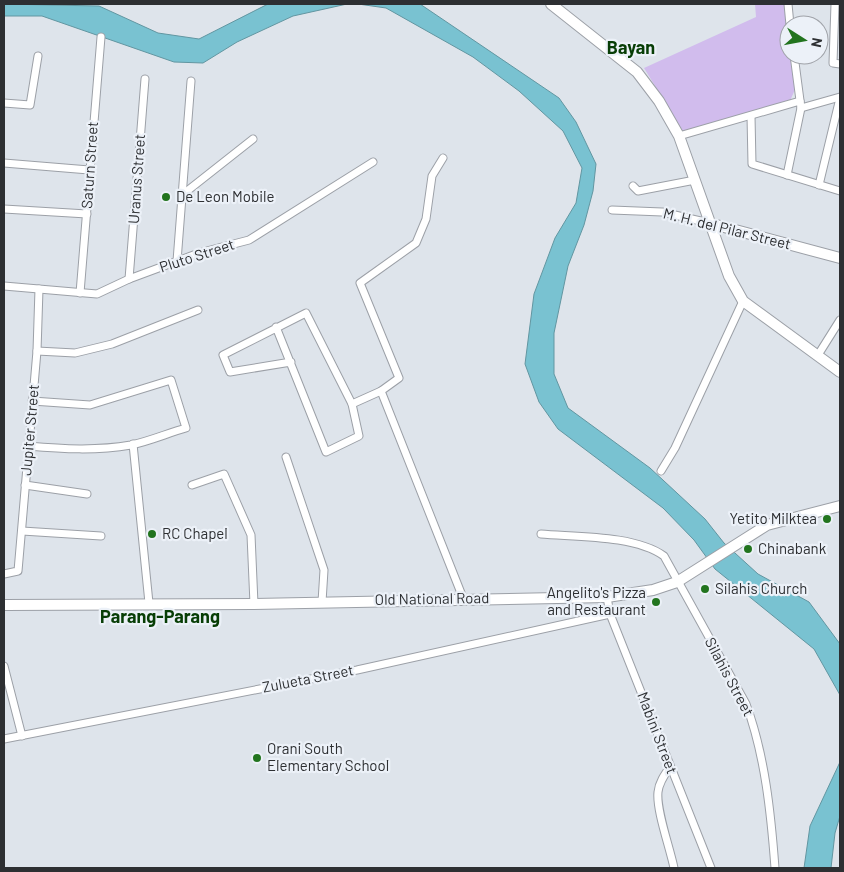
<svg xmlns="http://www.w3.org/2000/svg" width="844" height="872" viewBox="0 0 844 872" font-family="Barlow,sans-serif">
<style>
.green{fill:#d1bced}
.water{fill:#79c2d1;stroke:#6296a1}
.lines{fill:none;stroke-linecap:round;stroke-linejoin:round}
.street-casing{stroke:#9ca0a7;stroke-width:9}
.secondary-casing{stroke:#9ca0a7;stroke-width:12}
.street{stroke:#fff;stroke-width:7}
.secondary{stroke:#fff;stroke-width:10}
.poi-dot{fill:#22741e;stroke:#ecf1f8;stroke-width:2}
.labels{text-anchor:middle;stroke-width:4.5;stroke-linejoin:round;paint-order:stroke}
.street-label{font-size:15px;fill:#2d2f32;stroke:#ecf1f8}
.poi-label{font-size:15px;fill:#2d2f32;stroke:#ecf1f8;text-anchor:start}
.quarter-label{font-size:18px;font-weight:bold;fill:#083e06;stroke:#ecf1f8}
</style>
<rect width="100%" height="100%" fill="#dee4eb"/>
<polygon class="green" points="755,4 784,4 789,55 791,55 796,87 790,101 684,133 644,68 756,17"/>
<g class="water">
<polygon points="4,4 99,6 158,33 199,39 268,4 347,4 293,16 237,42 203,63 174,62 42,16 4,16"/>
<polygon points="358,4 420,4 559,98 576,122 596,164 593,191 584,225 568,266 554,333 554,374 568,408 650,468 705,519 724,543 758,574 809,602 840,644 840,695 814,649 715,569 694,540 663,508 558,429 539,402 525,364 534,294 555,238 576,203 582,168 563,131 519,91 473,57 386,8"/>
<polygon points="840,762 840,816 835,833 831,868 804,868 810,826"/>
</g>
<g class="lines">
<g class="street-casing">
<g id="street">
<polyline points="788,4 790,25"/>
<polyline points="835,4 833,63 840,64"/>
<polyline points="4,103 30,105 38,56"/>
<polyline points="801,108 840,97"/>
<polyline points="751,116 752,164 840,191"/>
<polyline points="679,136 800,101"/>
<polyline points="443,158 432,176 426,219 416,243 360,283 399,378 381,391 463,598"/>
<polyline points="4,163 89,170"/>
<polyline points="787,175 801,108 794,55"/>
<polyline points="819,185 840,98"/>
<polyline points="633,186 638,191 695,180"/>
<polyline points="182,195 253,139"/>
<polyline points="4,209 87,214"/>
<polyline points="612,210 662,212 709,223"/>
<polyline points="177,261 191,81"/>
<polyline points="129,279 145,79"/>
<polyline points="4,286 97,294 129,279 199,253 249,240 373,162"/>
<polyline points="80,293 101,37"/>
<polyline points="276,327 326,452 359,436 352,404 306,313 223,355 230,372 291,362"/>
<polyline points="37,351 75,353 112,344 198,310"/>
<polyline points="818,355 840,320"/>
<polyline points="352,404 381,391"/>
<polyline points="133,444 149,603"/>
<path d="M28,446C63,449 96,451 131,445C150,441 168,433 186,428L171,380L90,405L32,401"/>
<polyline points="286,457 324,570 322,602"/>
<polyline points="661,471 675,448 743,301"/>
<polyline points="25,485 87,494"/>
<polyline points="192,485 224,474 251,535 254,604"/>
<polyline points="22,531 101,536"/>
<path d="M541,534C576,537 635,535 664,556L746,704C765,755 771,814 775,868"/>
<polyline points="4,574 18,571 37,351 39,289"/>
<polyline points="607,597 610,614 711,868"/>
<polyline points="4,666 22,736"/>
<polyline points="4,739 357,670 610,614"/>
<path d="M670,767C665,774 659,782 658,792C656,810 670,848 674,868"/>
</g>
</g>
<g class="secondary-casing">
<g id="secondary">
<polyline points="551,4 637,72 659,101 679,136 729,276 743,301 840,372"/>
<polyline points="709,223 840,258"/>
<polyline points="4,605 254,604 607,597 653,590 677,582 767,525 840,506"/>
</g>
</g>
<use href="#street" class="street"/>
<use href="#secondary" class="secondary"/>
</g>
<g class="poi-dot">
<circle cx="166" cy="197" r="5"/>
<circle cx="827" cy="519" r="5"/>
<circle cx="152" cy="534" r="5"/>
<circle cx="748" cy="549" r="5"/>
<circle cx="705" cy="589" r="5"/>
<circle cx="656" cy="602" r="5"/>
<circle cx="257" cy="758" r="5"/>
</g>
<g class="labels">
<g class="street-label">
<text transform="translate(90 165) rotate(-86)" y="5">Saturn Street</text>
<text transform="translate(137 179) rotate(-86)" y="5">Uranus Street</text>
<text transform="translate(727 229) rotate(14)" y="5">M. H. del Pilar Street</text>
<text transform="translate(197 256) rotate(-18)" y="5">Pluto Street</text>
<text transform="translate(30 430) rotate(-85)" y="5">Jupiter Street</text>
<text transform="translate(432 599) rotate(-1)" y="5">Old National Road</text>
<text transform="translate(729 677) rotate(62)" y="5">Silahis Street</text>
<text transform="translate(308 679) rotate(-11)" y="5">Zulueta Street</text>
<text transform="translate(657 733) rotate(69)" y="5">Mabini Street</text>
</g>
<g class="poi-label">
<text x="176" y="202">De Leon Mobile</text>
<text x="817" y="524" text-anchor="end">Yetito Milktea</text>
<text x="162" y="539">RC Chapel</text>
<text x="758" y="554">Chinabank</text>
<text x="715" y="594">Silahis Church</text>
<text x="646" y="598" text-anchor="end">Angelito's Pizza<tspan x="646" dy="17">and Restaurant</tspan></text>
<text x="267" y="754">Orani South<tspan x="267" dy="17">Elementary School</tspan></text>
</g>
<g class="quarter-label">
<text x="631" y="54">Bayan</text>
<text x="160" y="623">Parang-Parang</text>
</g>
</g>
<rect width="844" height="872" fill="none" stroke="#2d2f32" stroke-width="10"/>
<g transform="translate(804 40) rotate(101)"><circle r="24" fill="#ecf1f8" stroke="#a0a3a9"/>
<path d="M0-4L9 19L0 12L-9 19Z" fill="#22741e"/>
<text y="-8" font-size="14" font-weight="bold" text-anchor="middle" fill="#2d2f32">N</text>
</g>
</svg>
